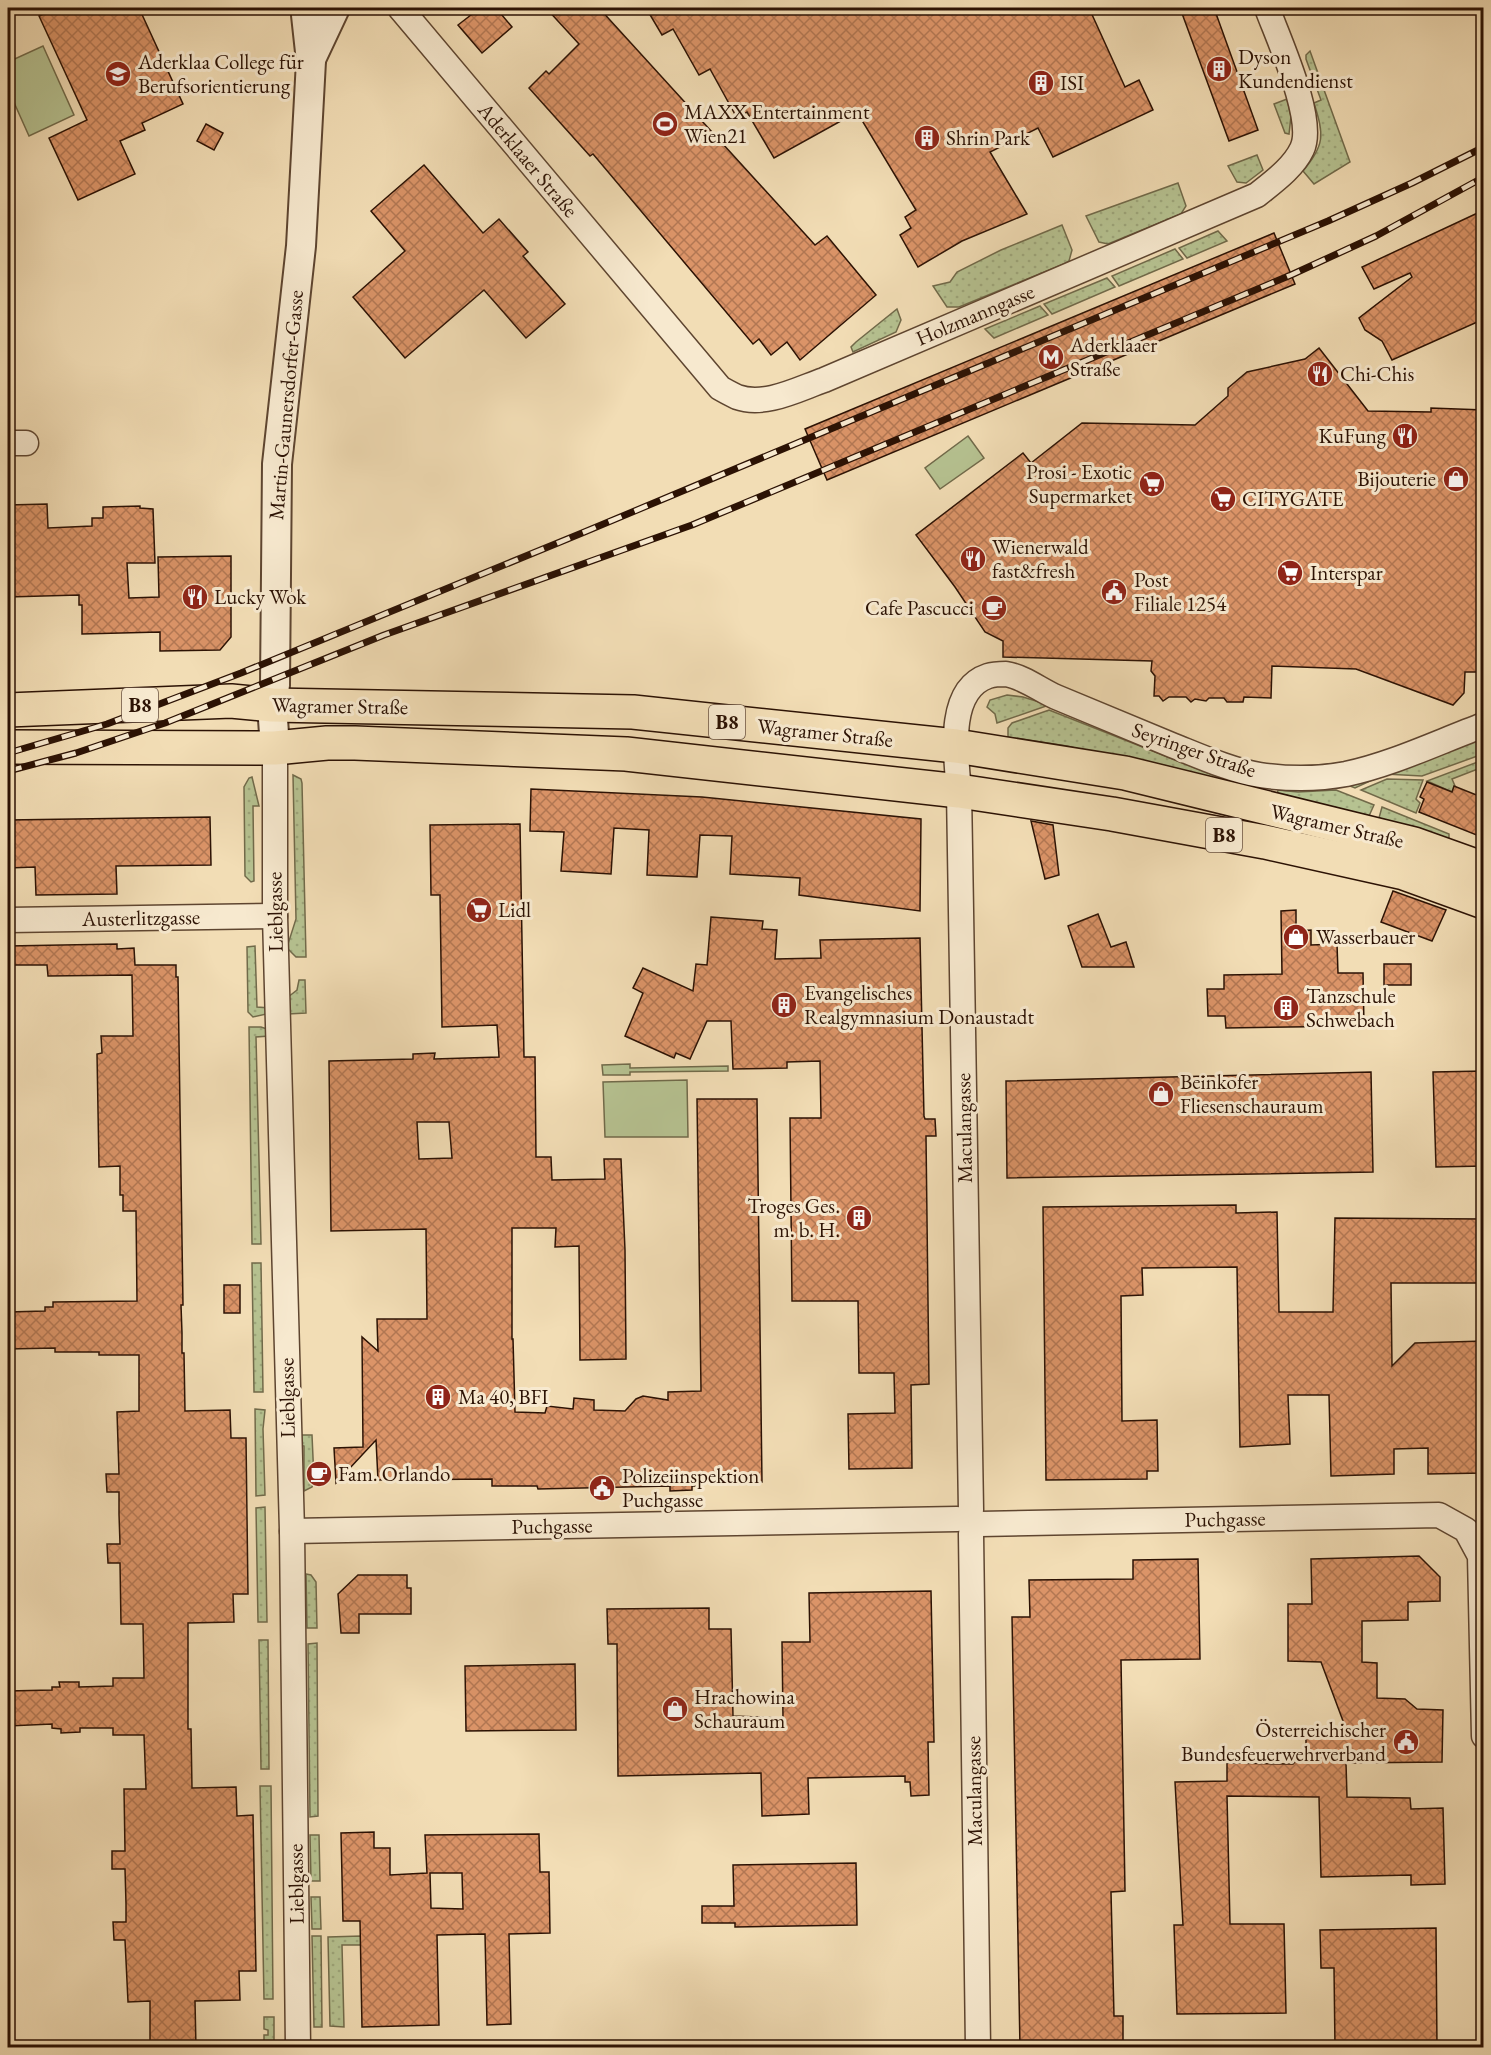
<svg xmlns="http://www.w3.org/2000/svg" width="1491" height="2055" viewBox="0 0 1491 2055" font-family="'EB Garamond',serif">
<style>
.green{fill:url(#green-dots);stroke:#716a4a;stroke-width:1.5}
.pitch{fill:#b6c291;stroke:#716a4a;stroke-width:1.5}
.building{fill:url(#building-cross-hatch);stroke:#2c1204;stroke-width:1.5;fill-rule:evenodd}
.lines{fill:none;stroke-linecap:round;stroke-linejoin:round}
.minor-casing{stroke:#5e4530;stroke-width:27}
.tertiary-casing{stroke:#5e4530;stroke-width:32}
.primary-casing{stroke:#2c1204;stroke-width:36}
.minor{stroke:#f7e9cf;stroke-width:24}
.tertiary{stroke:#f7e9cf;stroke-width:28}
.primary{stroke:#f2ddb5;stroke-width:33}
.rail-casing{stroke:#2c1204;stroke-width:7}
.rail{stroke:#f7e9cf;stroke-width:4.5;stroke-dasharray:14;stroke-linecap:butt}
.labels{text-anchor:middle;stroke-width:6;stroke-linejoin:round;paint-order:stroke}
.shield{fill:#f7e9cf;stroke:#695241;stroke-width:1.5}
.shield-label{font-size:20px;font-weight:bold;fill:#2c1204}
.poi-label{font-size:21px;fill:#2c1204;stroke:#f7e9cf;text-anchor:start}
.street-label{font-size:21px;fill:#2c1204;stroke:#f7e9cf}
</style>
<defs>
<pattern id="green-dots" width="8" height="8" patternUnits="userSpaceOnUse" patternTransform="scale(1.5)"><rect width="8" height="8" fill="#b6c291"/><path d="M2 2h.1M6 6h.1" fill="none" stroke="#9da67b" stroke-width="1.8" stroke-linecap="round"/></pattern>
<pattern id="building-cross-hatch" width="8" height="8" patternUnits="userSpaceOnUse" patternTransform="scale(1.5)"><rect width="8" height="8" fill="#db9468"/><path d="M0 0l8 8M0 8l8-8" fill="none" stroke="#b27753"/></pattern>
</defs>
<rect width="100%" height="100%" fill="#f2ddb5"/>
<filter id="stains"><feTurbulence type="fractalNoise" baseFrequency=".00333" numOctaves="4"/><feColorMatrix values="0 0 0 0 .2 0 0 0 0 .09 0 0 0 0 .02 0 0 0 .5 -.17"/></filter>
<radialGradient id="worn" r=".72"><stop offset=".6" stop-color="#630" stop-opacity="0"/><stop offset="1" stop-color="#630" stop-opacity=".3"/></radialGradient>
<g class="green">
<path d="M1310,51L1350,162L1314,184L1303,171C1325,145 1324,135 1314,103L1321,100L1306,59V55Z"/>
<polygon points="1287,99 1291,116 1289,134 1285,133 1274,104"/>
<polygon points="1257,155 1263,170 1246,183 1237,182 1228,166"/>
<polygon points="1178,183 1186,206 1181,214 1108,244 1099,242 1086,216"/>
<polygon points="1062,225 1072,250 1069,261 1064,264 959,307 947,307 933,286 950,282 957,272 1001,250"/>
<polygon points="1218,231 1227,241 1187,258 1179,248"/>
<polygon points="1175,249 1183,259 1119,286 1112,276"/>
<polygon points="1107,278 1115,287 1052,314 1044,304"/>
<polygon points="1040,306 1048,315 994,338 985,329"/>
<polygon points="897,309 901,320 896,332 853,352 851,347 856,342"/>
<polygon points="1007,695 1023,697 1049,705 997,723 995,714 987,707 990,700"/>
<polygon points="1049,710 1221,778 1219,783 1067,746 1008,737 1008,728 1012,723"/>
<polygon points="1483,737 1483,754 1422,776 1385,774 1355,788 1345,784"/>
<polygon points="1483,760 1483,767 1452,779 1455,786 1452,792 1427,781"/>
<polygon points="293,775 301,779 302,783 306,957 296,957 288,949 288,944 296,919"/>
<polygon points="252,777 259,806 253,806 254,881 251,882 245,876 244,787 249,778"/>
<polygon points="1387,779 1423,780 1416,799 1420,803 1416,813 1361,790"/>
<polygon points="1278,790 1298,792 1336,790 1374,805 1369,816 1277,796"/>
<polygon points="1382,807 1449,834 1449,839 1379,818"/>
<polygon points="255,946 257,1007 270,1008 271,1013 253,1017 248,1012 247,947"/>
<polygon points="299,980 305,980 306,1013 288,1014 288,997 297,990"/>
<polygon points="249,1027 261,1027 270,1030 269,1036 256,1037 261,1244 252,1244"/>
<polygon points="252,1263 261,1263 263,1392 254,1392"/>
<polygon points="255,1409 265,1410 263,1429 265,1495 256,1496"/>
<polygon points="301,1435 312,1435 314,1480 312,1487 304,1491 304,1446 299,1445"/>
<polygon points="265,1507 267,1622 258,1622 256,1508"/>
<polygon points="306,1574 311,1575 316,1582 317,1628 307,1628"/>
<polygon points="259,1640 268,1640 269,1769 261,1769"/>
<polygon points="317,1643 318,1816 310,1817 308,1644"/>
<polygon points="260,1786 271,1786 273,1999 264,1999"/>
<polygon points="310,1835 319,1835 320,1881 311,1881"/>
<polygon points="311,1897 320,1897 321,1929 312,1929"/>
<polygon points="312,1936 321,1936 322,2027 314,2027"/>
<polygon points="361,1936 361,1945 342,1945 344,2027 330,2026 328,1937"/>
<polygon points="264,2017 274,2017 274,2047 264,2047 264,2035 268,2035 268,2030 264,2029"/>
</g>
<g class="pitch">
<polygon points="43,46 74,115 29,136 8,89 8,62"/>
<polygon points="968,436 984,458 940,489 925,468"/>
<polygon points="630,1064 630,1068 728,1066 728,1071 630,1072 630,1075 603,1075 602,1065"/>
<polygon points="687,1080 688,1137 605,1137 603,1082"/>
</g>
<g class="building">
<polygon points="58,8 139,8 183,104 142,123 145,130 120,141 135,174 78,200 49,138 87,120 39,16"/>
<polygon points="480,8 496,8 512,27 482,53 458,25"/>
<polygon points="546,8 599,8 815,245 827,236 876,295 800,360 787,342 771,355 759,339 753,344 593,154 590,156 529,88 546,71 549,74 579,44"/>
<polygon points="646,8 1089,8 1125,87 1139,80 1153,110 1053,157 1038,128 990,152 1027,214 962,241 918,267 900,235 911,228 905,217 916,210 857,112 774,158 747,112 737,118 710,69 699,75 673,29 662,35"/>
<polygon points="1180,8 1214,8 1258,130 1229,141"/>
<polygon points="206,124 223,133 214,150 197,141"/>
<polygon points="424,165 483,233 499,219 528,252 523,256 565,304 526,338 484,290 405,358 353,297 405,251 371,211"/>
<polygon points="1484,210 1484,319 1392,360 1382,341 1365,330 1359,318 1412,277 1410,273 1374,289 1362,267"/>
<polygon points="1274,233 1295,284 827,480 805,429"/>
<polygon points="1319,348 1368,411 1431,412 1431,408 1484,410 1484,672 1465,672 1464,693 1453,705 1356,669 1272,666 1271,698 1244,697 1243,702 1227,702 1224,698 1209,698 1206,701 1195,699 1191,702 1186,697 1169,697 1163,701 1159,696 1154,696 1155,676 1151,671 1152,661 1003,657 1003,641 985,632 955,587 916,535 1023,453 1031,463 1082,423 1195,425 1228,396 1228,388 1247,372 1305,359"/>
<polygon points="47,504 48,528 92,526 92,518 103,518 103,507 140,506 140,508 153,509 155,563 127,563 129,598 159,597 158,557 231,556 231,637 220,650 160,651 160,632 82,634 82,605 79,605 79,595 8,597 8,505"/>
<polygon points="1427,782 1452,792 1454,786 1484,798 1484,838 1419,812 1424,799 1420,797"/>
<polygon points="531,789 702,797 921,819 920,911 799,895 800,878 730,874 732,836 700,835 697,877 647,875 649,830 614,828 611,874 561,871 564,832 530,831"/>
<polygon points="210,817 211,865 116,866 117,894 36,895 35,867 8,868 8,820"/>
<polygon points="1031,821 1053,825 1059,875 1045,879"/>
<path d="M520,824L524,1057H535L536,1157H551L552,1180L605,1179L604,1159H621L625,1250L626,1359L580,1360L579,1246L555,1247L556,1228H512V1339H513L515,1412L545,1413L547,1406L573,1409L574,1398L594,1400V1410L625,1411L636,1399L643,1396L668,1400V1392L701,1391L697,1099H757L762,1482L702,1483V1486H692V1490L670,1491V1486L538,1489L537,1486H492V1479L378,1480L376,1440L336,1483L334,1448L363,1447L362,1337L378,1351L377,1319H427L426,1229L331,1231L329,1061L413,1059V1054L435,1053L434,1059L499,1057L497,1025L442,1027L440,895H431L430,825ZM417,1122H449L452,1158L419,1159Z"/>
<polygon points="1393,891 1446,910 1432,941 1381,922"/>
<polygon points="1296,910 1296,931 1311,930 1311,945 1337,944 1338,973 1363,973 1364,1026 1226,1028 1225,1016 1208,1016 1207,989 1224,989 1224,975 1282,974 1281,911"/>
<polygon points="1098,914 1111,947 1126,942 1134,967 1082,967 1068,926"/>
<polygon points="711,917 763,921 762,929 777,930 775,959 821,958 820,940 920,938 924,1116 925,1119 935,1119 936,1136 926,1136 929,1384 911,1385 912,1468 849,1469 848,1414 895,1413 894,1373 859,1373 858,1301 792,1301 790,1118 821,1118 820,1061 787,1062 787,1068 733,1069 731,1021 707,1021 690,1059 676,1053 674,1058 625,1036 643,993 633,988 643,968 693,991 696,964 707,965"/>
<polygon points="117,944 117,949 134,948 135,965 176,965 176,977 178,977 183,1305 181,1305 182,1333 182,1353 184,1353 185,1411 230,1410 231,1438 246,1438 248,1594 233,1594 234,1622 188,1623 188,1729 191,1729 192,1788 236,1787 237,1816 253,1815 256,1971 239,1971 240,2000 195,2001 196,2048 154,2048 154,2046 150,2046 150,2001 128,2002 125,1940 114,1940 113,1922 126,1922 126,1904 125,1869 112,1869 112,1851 125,1851 124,1789 146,1789 144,1735 113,1735 113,1728 80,1728 80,1732 61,1733 61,1729 52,1728 52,1724 8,1726 8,1691 52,1690 52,1687 60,1687 59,1682 79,1682 79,1687 113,1686 113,1678 144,1678 143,1624 121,1624 120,1563 108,1563 107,1544 120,1544 119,1514 119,1492 107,1492 106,1474 119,1474 117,1412 139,1411 139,1355 99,1355 99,1352 55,1352 55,1348 8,1349 8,1312 45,1311 45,1307 53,1307 53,1302 137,1301 136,1211 123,1211 123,1195 120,1195 120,1166 99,1167 97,1054 102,1053 101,1036 133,1036 132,975 48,976 47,965 8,965 8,946"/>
<rect x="1384" y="964" width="27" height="21"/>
<polygon points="1484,1071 1484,1166 1436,1167 1433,1072"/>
<polygon points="1371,1072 1373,1172 1007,1178 1006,1081"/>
<polygon points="1236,1205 1236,1213 1277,1212 1279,1312 1333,1312 1335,1218 1484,1219 1484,1283 1391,1283 1392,1366 1415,1343 1484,1341 1484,1473 1428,1474 1428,1448 1394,1449 1394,1474 1331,1476 1329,1395 1288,1395 1290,1444 1240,1447 1237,1267 1142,1268 1143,1295 1121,1296 1122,1421 1157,1420 1158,1471 1147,1471 1147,1479 1046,1480 1043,1207"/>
<rect x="224" y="1285" width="16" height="28"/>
<polygon points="1419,1556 1440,1577 1440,1601 1408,1602 1408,1620 1362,1621 1362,1662 1377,1663 1377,1698 1405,1699 1417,1709 1443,1710 1442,1762 1346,1763 1347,1797 1410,1798 1411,1809 1443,1808 1445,1884 1411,1885 1411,1875 1321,1877 1319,1797 1227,1796 1230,1924 1284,1924 1286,2013 1177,2014 1174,1925 1183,1925 1175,1782 1227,1781 1227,1763 1293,1764 1306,1750 1306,1729 1346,1729 1321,1662 1288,1661 1288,1604 1312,1604 1311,1559"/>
<polygon points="1198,1559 1200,1659 1121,1660 1125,1891 1111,1892 1114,2016 1123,2016 1123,2048 1020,2048 1012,1617 1030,1617 1029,1580 1133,1579 1133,1560"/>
<polygon points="358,1575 407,1575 407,1588 411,1588 411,1614 359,1614 359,1633 341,1633 338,1594"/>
<polygon points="931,1591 934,1742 928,1742 929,1795 911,1796 910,1782 905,1782 905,1776 808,1778 809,1814 762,1816 761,1773 618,1776 617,1644 608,1644 607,1609 709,1608 709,1629 731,1629 733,1716 783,1718 782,1642 810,1642 809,1593"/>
<polygon points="575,1664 576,1730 466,1731 465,1666"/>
<path d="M374,1832V1848H390V1875L427,1873L425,1835L539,1834L540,1872H549L550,1933L509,1934L511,2024L487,2025L485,1934L437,1935L439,2025L362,2027L360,1921H343L341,1833ZM430,1873H462L463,1909L431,1908Z"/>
<polygon points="856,1863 857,1925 735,1927 735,1923 702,1923 702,1906 734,1906 733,1865"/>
<polygon points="1436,1928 1437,2048 1335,2048 1334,1968 1321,1968 1320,1930"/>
</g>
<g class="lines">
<g class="minor-casing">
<g id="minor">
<path d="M400,8L720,388C725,391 731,394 737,397C765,407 798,389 824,380L1257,195C1273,182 1293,168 1302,149C1316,120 1278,38 1267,8"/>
<polyline points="8,443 26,443"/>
<polyline points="275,748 275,916 292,1531 298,2048"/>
<polyline points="8,920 275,916"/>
<path d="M971,1510L959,791C956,757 946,690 988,676C994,674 1001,674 1006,674C1024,677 1040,690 1056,697C1095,713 1134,729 1174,746C1199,756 1233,771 1260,775C1287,779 1319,779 1346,774C1393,764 1438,742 1484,725"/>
<polyline points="980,1524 1439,1515 1466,1530 1480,1556 1484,1736"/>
<polyline points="292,1531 957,1519"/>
<polyline points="971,1534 978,2048"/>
</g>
</g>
<g class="tertiary-casing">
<g id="tertiary">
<polyline points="311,59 335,8"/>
<polyline points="275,748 272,705 275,685 277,464 301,246 311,61 306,15 307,8"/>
</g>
</g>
<g class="primary-casing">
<g id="primary">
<polyline points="8,710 231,701 272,705 633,712 956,746 1125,773 1414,844 1484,869"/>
<polyline points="8,747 275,748 327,743 355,743 626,754 959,791 1112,814 1265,842 1404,873 1484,902"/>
</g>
</g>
<use href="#minor" class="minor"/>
<use href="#tertiary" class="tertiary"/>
<use href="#primary" class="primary"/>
<g class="rail-casing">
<g id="rail">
<polyline points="8,753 107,724 241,673 582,533 1328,221 1412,183 1484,147"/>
<polyline points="8,771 76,753 165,723 384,635 692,525 1291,275 1376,236 1484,177"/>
</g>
</g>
<use href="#rail" class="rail"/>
</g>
<defs>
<g id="building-disc" transform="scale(1.35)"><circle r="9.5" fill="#8f2418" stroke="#f7e9cf"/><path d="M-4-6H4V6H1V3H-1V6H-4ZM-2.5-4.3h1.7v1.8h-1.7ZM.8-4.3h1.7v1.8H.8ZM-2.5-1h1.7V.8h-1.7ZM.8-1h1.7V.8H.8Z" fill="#fff"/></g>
<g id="school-disc" transform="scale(1.35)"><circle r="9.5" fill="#8f2418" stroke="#f7e9cf"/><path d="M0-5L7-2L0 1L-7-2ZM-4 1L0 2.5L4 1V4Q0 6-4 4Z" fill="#fff"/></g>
<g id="stadium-disc" transform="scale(1.35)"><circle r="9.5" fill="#8f2418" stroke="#f7e9cf"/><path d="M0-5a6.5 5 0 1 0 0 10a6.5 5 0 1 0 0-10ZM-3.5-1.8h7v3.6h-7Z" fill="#fff"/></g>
<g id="metro-disc" transform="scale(1.35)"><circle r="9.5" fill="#8f2418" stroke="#f7e9cf"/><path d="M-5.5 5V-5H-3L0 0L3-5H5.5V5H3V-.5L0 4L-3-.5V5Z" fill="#fff"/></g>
<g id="restaurant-disc" transform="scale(1.35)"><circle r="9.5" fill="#8f2418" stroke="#f7e9cf"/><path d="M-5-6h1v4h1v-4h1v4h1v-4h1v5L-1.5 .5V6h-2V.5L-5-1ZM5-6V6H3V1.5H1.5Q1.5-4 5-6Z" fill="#fff"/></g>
<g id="shop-disc" transform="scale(1.35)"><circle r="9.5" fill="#8f2418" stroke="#f7e9cf"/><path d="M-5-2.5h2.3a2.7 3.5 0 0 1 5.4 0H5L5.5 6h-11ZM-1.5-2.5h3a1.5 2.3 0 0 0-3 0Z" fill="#fff"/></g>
<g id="supermarket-disc" transform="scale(1.35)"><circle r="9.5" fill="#8f2418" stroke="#f7e9cf"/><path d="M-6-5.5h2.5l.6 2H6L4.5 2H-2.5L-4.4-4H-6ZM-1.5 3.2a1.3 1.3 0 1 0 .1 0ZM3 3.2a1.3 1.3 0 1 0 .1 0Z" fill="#fff"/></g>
<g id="civic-disc" transform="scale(1.35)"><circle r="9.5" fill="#8f2418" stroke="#f7e9cf"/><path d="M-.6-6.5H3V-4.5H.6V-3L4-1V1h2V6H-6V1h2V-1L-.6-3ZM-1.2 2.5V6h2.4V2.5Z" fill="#fff"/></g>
<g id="cafe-disc" transform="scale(1.35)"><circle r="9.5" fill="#8f2418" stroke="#f7e9cf"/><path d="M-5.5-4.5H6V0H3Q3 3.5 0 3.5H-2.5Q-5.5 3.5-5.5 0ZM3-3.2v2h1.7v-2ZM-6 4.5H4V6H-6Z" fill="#fff"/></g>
</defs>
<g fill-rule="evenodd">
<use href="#building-disc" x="1219" y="69"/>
<use href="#school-disc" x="118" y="74"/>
<use href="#building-disc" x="1041" y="83"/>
<use href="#stadium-disc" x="665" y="124"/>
<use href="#building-disc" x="927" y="138"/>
<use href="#metro-disc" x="1051" y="357"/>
<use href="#restaurant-disc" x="1320" y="374"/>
<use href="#restaurant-disc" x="1405" y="436"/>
<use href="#shop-disc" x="1456" y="479"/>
<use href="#supermarket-disc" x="1152" y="484"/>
<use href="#supermarket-disc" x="1223" y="499"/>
<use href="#restaurant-disc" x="973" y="559"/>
<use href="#supermarket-disc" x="1290" y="573"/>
<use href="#civic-disc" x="1114" y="592"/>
<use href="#restaurant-disc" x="195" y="597"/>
<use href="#cafe-disc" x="994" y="608"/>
<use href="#supermarket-disc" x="479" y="910"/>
<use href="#shop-disc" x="1296" y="937"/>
<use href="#building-disc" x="784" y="1005"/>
<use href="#building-disc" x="1286" y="1008"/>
<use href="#shop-disc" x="1161" y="1094"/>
<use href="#building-disc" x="859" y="1218"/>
<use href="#building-disc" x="438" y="1397"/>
<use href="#cafe-disc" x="319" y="1474"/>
<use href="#civic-disc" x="602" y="1488"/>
<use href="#shop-disc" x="675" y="1709"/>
<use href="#civic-disc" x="1406" y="1742"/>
</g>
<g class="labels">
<g class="shield">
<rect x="122" y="688" width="36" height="34" rx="4.5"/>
<rect x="709" y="705" width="36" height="34" rx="4.5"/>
<rect x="1206" y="818" width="36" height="34" rx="4.5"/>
</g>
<g class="shield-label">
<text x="140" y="712">B8</text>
<text x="727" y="729">B8</text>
<text x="1224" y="842">B8</text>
</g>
<g class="poi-label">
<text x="1238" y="64">Dyson<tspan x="1238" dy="24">Kundendienst</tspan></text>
<text x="138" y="69">Aderklaa College für<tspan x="138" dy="24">Berufsorientierung</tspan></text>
<text x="1060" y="90">ISI</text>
<text x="684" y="119">MAXX Entertainment<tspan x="684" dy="24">Wien21</tspan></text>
<text x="946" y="145">Shrin Park</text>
<text x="1070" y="352">Aderklaaer<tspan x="1070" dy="24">Straße</tspan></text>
<text x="1340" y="381">Chi-Chis</text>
<text x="1386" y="443" text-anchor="end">KuFung</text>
<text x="1132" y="479" text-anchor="end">Prosi - Exotic<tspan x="1132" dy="24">Supermarket</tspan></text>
<text x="1436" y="486" text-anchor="end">Bijouterie</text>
<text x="1242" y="506">CITYGATE</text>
<text x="992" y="554">Wienerwald<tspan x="992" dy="24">fast&amp;fresh</tspan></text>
<text x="1310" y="580">Interspar</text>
<text x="1134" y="587">Post<tspan x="1134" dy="24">Filiale 1254</tspan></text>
<text x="214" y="604">Lucky Wok</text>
<text x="974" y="615" text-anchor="end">Cafe Pascucci</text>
<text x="498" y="917">Lidl</text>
<text x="1316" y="944">Wasserbauer</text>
<text x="804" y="1000">Evangelisches<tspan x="804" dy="24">Realgymnasium Donaustadt</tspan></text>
<text x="1306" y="1003">Tanzschule<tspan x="1306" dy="24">Schwebach</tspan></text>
<text x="1180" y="1089">Beinkofer<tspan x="1180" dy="24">Fliesenschauraum</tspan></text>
<text x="840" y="1213" text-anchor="end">Troges Ges.<tspan x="840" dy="24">m. b. H.</tspan></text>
<text x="458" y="1404">Ma 40, BFI</text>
<text x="338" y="1481">Fam. Orlando</text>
<text x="622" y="1483">Polizeiinspektion<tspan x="622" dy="24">Puchgasse</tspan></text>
<text x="694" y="1704">Hrachowina<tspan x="694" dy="24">Schauraum</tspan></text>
<text x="1386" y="1737" text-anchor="end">Österreichischer<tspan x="1386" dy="24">Bundesfeuerwehrverband</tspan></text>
</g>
<g class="street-label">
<text transform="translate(528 160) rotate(50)" y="7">Aderklaaer Straße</text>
<text transform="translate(975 315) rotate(-23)" y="7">Holzmanngasse</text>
<text transform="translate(286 405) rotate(-85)" y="7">Martin-Gaunersdorfer-Gasse</text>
<text transform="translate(340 706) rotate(1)" y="7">Wagramer Straße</text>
<text transform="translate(825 733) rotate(6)" y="7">Wagramer Straße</text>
<text transform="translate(1194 750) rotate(19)" y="7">Seyringer Straße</text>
<text transform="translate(1337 826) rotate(13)" y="7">Wagramer Straße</text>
<text transform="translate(275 912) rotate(-91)" y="7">Lieblgasse</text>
<text transform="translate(141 918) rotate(-1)" y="7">Austerlitzgasse</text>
<text transform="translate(964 1128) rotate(-91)" y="7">Maculangasse</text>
<text transform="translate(287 1398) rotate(-91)" y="7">Lieblgasse</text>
<text transform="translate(1225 1519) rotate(-1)" y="7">Puchgasse</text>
<text transform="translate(552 1526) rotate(-1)" y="7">Puchgasse</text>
<text transform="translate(974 1791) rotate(-91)" y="7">Maculangasse</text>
<text transform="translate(296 1884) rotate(-91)" y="7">Lieblgasse</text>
</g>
</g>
<rect width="1491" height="2055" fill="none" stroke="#f2ddb5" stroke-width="30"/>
<rect x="9" y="9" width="1473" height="2037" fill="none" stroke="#2c1204" stroke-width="3"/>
<rect x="15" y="15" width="1461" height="2025" fill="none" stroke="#2c1204" stroke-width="1.5"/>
<rect width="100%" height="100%" filter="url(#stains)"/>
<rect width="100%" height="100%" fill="url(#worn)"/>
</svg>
